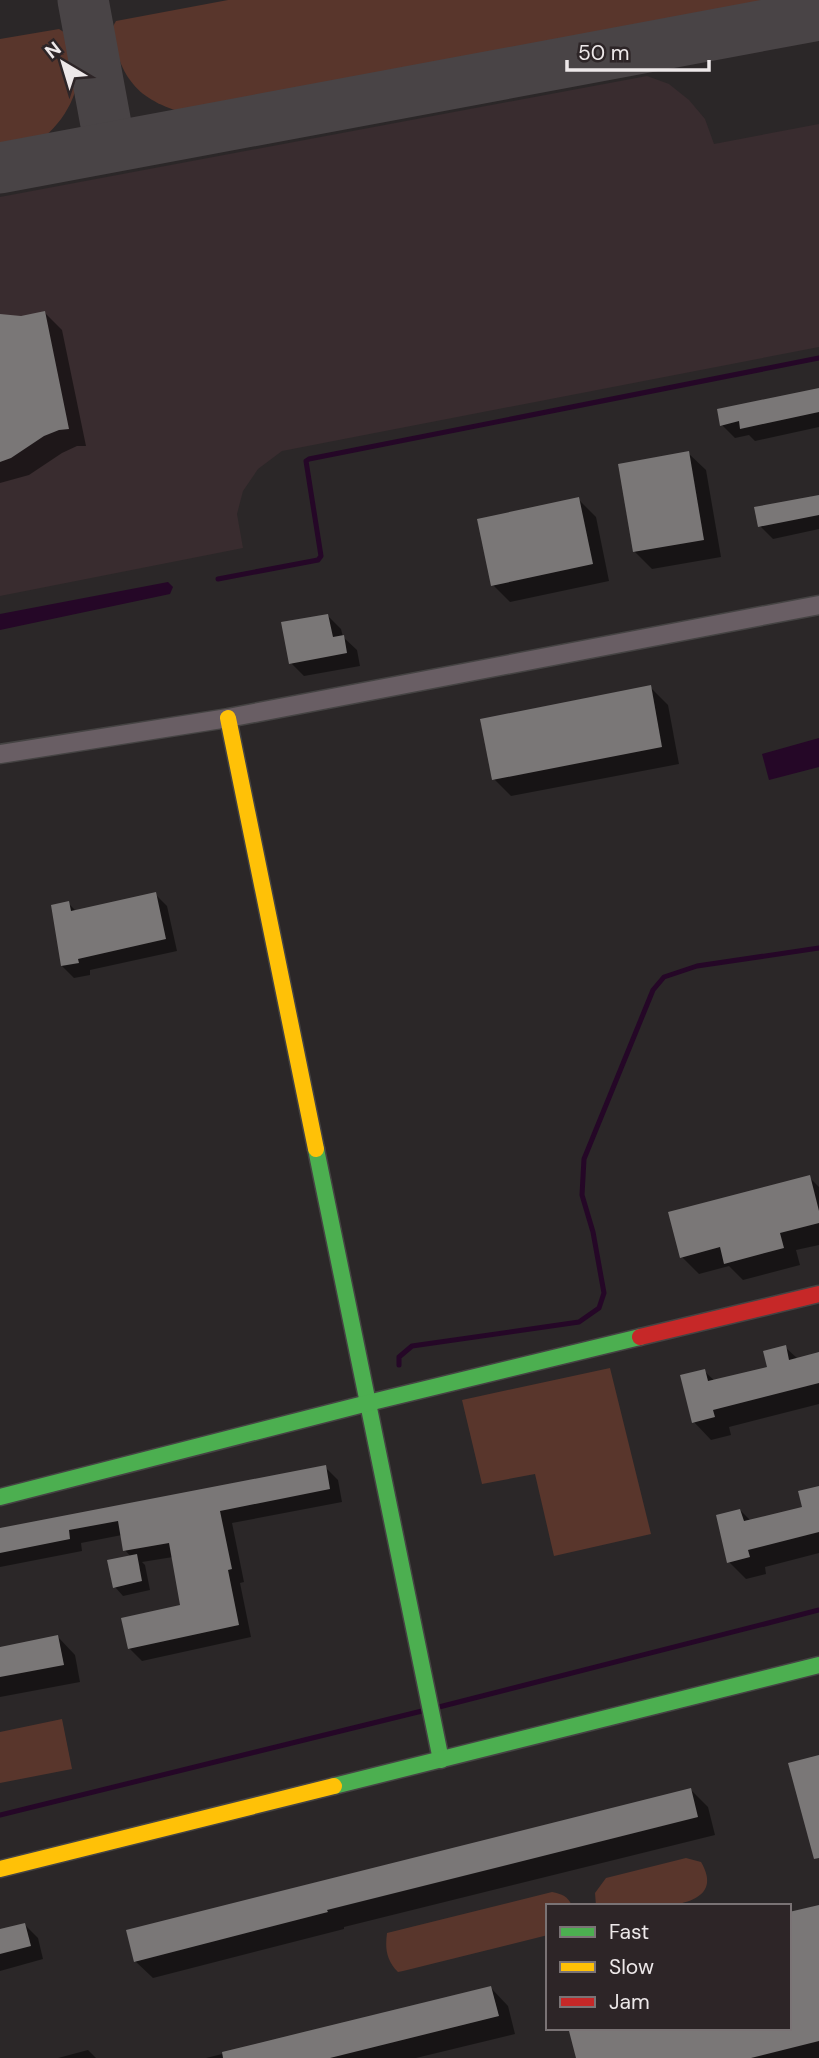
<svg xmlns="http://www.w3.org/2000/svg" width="819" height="2058" viewBox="0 0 819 2058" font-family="'DM Sans',sans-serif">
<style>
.built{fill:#392c2f}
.green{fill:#59362c}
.water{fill:#250727}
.shadow{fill:#0007}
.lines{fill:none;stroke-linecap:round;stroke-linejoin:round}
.stream{stroke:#250727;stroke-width:5}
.taxiway{stroke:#494446;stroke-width:51}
.building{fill:#7a7777}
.street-casing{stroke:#454343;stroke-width:21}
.fast-casing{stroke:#454343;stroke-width:19}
.slow-casing{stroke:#454343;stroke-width:19}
.jam-casing{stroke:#454343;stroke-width:19}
.street{stroke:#695e64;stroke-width:18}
.fast{stroke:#4caf50;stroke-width:16}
.slow{stroke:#ffc107;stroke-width:16}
.jam{stroke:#c62828;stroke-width:16}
</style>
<rect width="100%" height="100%" fill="#2b2728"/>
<polygon class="built" points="647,76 669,84 689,100 705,119 714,144 819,124 819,347 282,451 258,469 243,491 237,514 243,548 0,596 0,197"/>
<g class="green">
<path d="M228,0H809L196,116C142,103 122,85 111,30L116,21Z"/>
<path d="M59,29L73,38C75,51 78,64 78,77C76,105 52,137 27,148C19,151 9,152 0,153V39Z"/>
<polygon points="610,1368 651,1534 554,1556 535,1474 482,1484 462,1400"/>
<polygon points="62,1719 72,1769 0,1783 0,1732"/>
<path d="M686,1858L701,1862C734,1918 626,1906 596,1906L595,1893L606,1878Z"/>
<path d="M552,1892C562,1894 568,1896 572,1906H548V1935L403,1971L398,1972C386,1960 385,1948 387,1933Z"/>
</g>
<g class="water">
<polygon points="168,582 173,587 170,594 0,630 0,614"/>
<polygon points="819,738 819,767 769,780 762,754"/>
</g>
<g class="shadow">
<polygon points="45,313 62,330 86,446 77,446 62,453 29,475 0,483 0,316 21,318"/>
<polygon points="819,390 819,427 755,441 749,435 735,438 722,425"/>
<polygon points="688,453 706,470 721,557 652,569 635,552"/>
<polygon points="819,496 819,529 773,539 760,526"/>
<polygon points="578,499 596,517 609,581 510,602 493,585"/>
<polygon points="328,616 341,629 343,637 357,650 360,666 304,676 291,663"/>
<polygon points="650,687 668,705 679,764 511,796 494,779"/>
<polygon points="155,894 167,906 177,951 90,970 90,975 74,978 62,966 68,903 76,911"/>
<polygon points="809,1177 819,1187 819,1245 796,1250 800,1265 743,1280 729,1266 699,1274 682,1257"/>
<polygon points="785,1347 798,1359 819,1354 819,1404 729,1427 731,1435 711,1440 694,1422 704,1371 715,1381 769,1368"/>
<polygon points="325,1467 338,1480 342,1502 232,1523 244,1582 240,1583 251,1637 142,1661 129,1648 183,1606 173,1557 142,1562 145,1565 150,1590 123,1596 115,1587 131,1557 125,1550 122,1535 81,1543 82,1551 0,1567 0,1530"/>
<polygon points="819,1487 819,1553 765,1567 766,1574 746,1579 729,1562 740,1510 751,1521 804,1508"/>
<polygon points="58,1637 75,1655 80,1682 0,1697 0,1648"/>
<polygon points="691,1790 708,1807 715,1835 344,1927 344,1929 153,1978 135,1961"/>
<polygon points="819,1906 819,2058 578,2058 789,2028"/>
<polygon points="25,1925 38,1938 43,1959 0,1971 0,1931"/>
<polygon points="491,1988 508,2006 515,2034 416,2058 206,2058"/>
<polygon points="88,2050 96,2058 58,2058"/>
</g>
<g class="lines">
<g class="stream">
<polyline points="218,579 318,560 321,556 306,461 309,459 819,358"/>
<polyline points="399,1365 399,1357 412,1346 579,1322 599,1308 604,1293 593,1232 582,1195 584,1159 653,990 664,977 697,966 819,948"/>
<polyline points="439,1707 819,1610"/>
<polyline points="0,1815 422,1711"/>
</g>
<g class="taxiway">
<polyline points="83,0 110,146"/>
<polyline points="0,168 819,15"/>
</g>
</g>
<g class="building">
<polygon points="45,311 69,429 59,430 44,436 11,458 0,462 0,314 21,316"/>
<polygon points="819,388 819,412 740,429 739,421 720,426 717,409"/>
<polygon points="689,451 704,540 633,552 618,464"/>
<polygon points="819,495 819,515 758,527 754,507"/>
<polygon points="579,497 593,564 491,586 477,519"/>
<polygon points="328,614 333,637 344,635 347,653 289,664 281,622"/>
<polygon points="651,685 662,747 492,780 480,719"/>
<polygon points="156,892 166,939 78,959 79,963 61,966 51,905 69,901 71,911"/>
<polygon points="810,1175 819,1211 819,1223 780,1233 784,1248 724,1264 720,1247 680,1258 668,1212"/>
<polygon points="786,1345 789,1360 819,1352 819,1383 713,1410 715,1417 692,1423 680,1375 705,1369 708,1381 767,1367 763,1351"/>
<polygon points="326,1465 330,1489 220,1511 232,1569 228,1570 239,1625 128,1649 121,1618 180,1605 169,1543 123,1551 118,1521 69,1530 70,1539 0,1553 0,1528"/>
<polygon points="819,1486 819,1532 748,1550 750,1557 727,1563 716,1515 740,1509 744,1521 802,1507 798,1491"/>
<polygon points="137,1554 142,1581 113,1588 107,1560"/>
<polygon points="58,1635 64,1665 0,1677 0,1647"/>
<polygon points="819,1755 819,1858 814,1859 788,1763"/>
<polygon points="691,1788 698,1817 327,1910 328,1912 134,1962 126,1930"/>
<polygon points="819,1905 819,2041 751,2058 576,2058 569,2031 579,2028 789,2028 789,1912"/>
<polygon points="25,1923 31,1946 0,1954 0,1929"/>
<polygon points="491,1986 499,2016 330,2058 223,2058 222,2052"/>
</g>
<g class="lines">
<g class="street-casing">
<polyline id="street" points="0,754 228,718 819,605"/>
</g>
<g class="fast-casing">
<g id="fast">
<polyline points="316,1149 441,1760"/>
<polyline points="0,1497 368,1403 640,1337"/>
<polyline points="334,1786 819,1665"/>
</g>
</g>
<g class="slow-casing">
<g id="slow">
<polyline points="228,718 316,1149"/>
<polyline points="0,1869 334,1786"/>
</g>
</g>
<g class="jam-casing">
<polyline id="jam" points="640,1337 819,1294"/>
</g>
<use href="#street" class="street"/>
<use href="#fast" class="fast"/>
<use href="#slow" class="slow"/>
<use href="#jam" class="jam"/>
</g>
<rect x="546" y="1904" width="245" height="126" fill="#2d2527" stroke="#7a7375" stroke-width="2"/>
<rect x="560" y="1927" width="35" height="10" fill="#4caf50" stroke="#7a7375" stroke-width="2"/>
<text x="609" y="1939" font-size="21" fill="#ede8e9">Fast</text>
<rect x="560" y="1962" width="35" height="10" fill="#ffc107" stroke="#7a7375" stroke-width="2"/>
<text x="609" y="1974" font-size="21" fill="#ede8e9">Slow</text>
<rect x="560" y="1997" width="35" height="10" fill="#c62828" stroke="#7a7375" stroke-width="2"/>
<text x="609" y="2009" font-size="21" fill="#ede8e9">Jam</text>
<g transform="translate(63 63) rotate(322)" stroke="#2d2527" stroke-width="5" paint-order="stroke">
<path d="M0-5L12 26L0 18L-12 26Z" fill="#ede8e9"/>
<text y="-10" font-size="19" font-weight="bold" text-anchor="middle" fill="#ede8e9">N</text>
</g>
<path d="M567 60v10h142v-10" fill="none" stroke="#ede8e9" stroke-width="3.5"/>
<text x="578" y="60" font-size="21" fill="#ede8e9" stroke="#2d2527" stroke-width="5" paint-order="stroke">50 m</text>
</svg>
